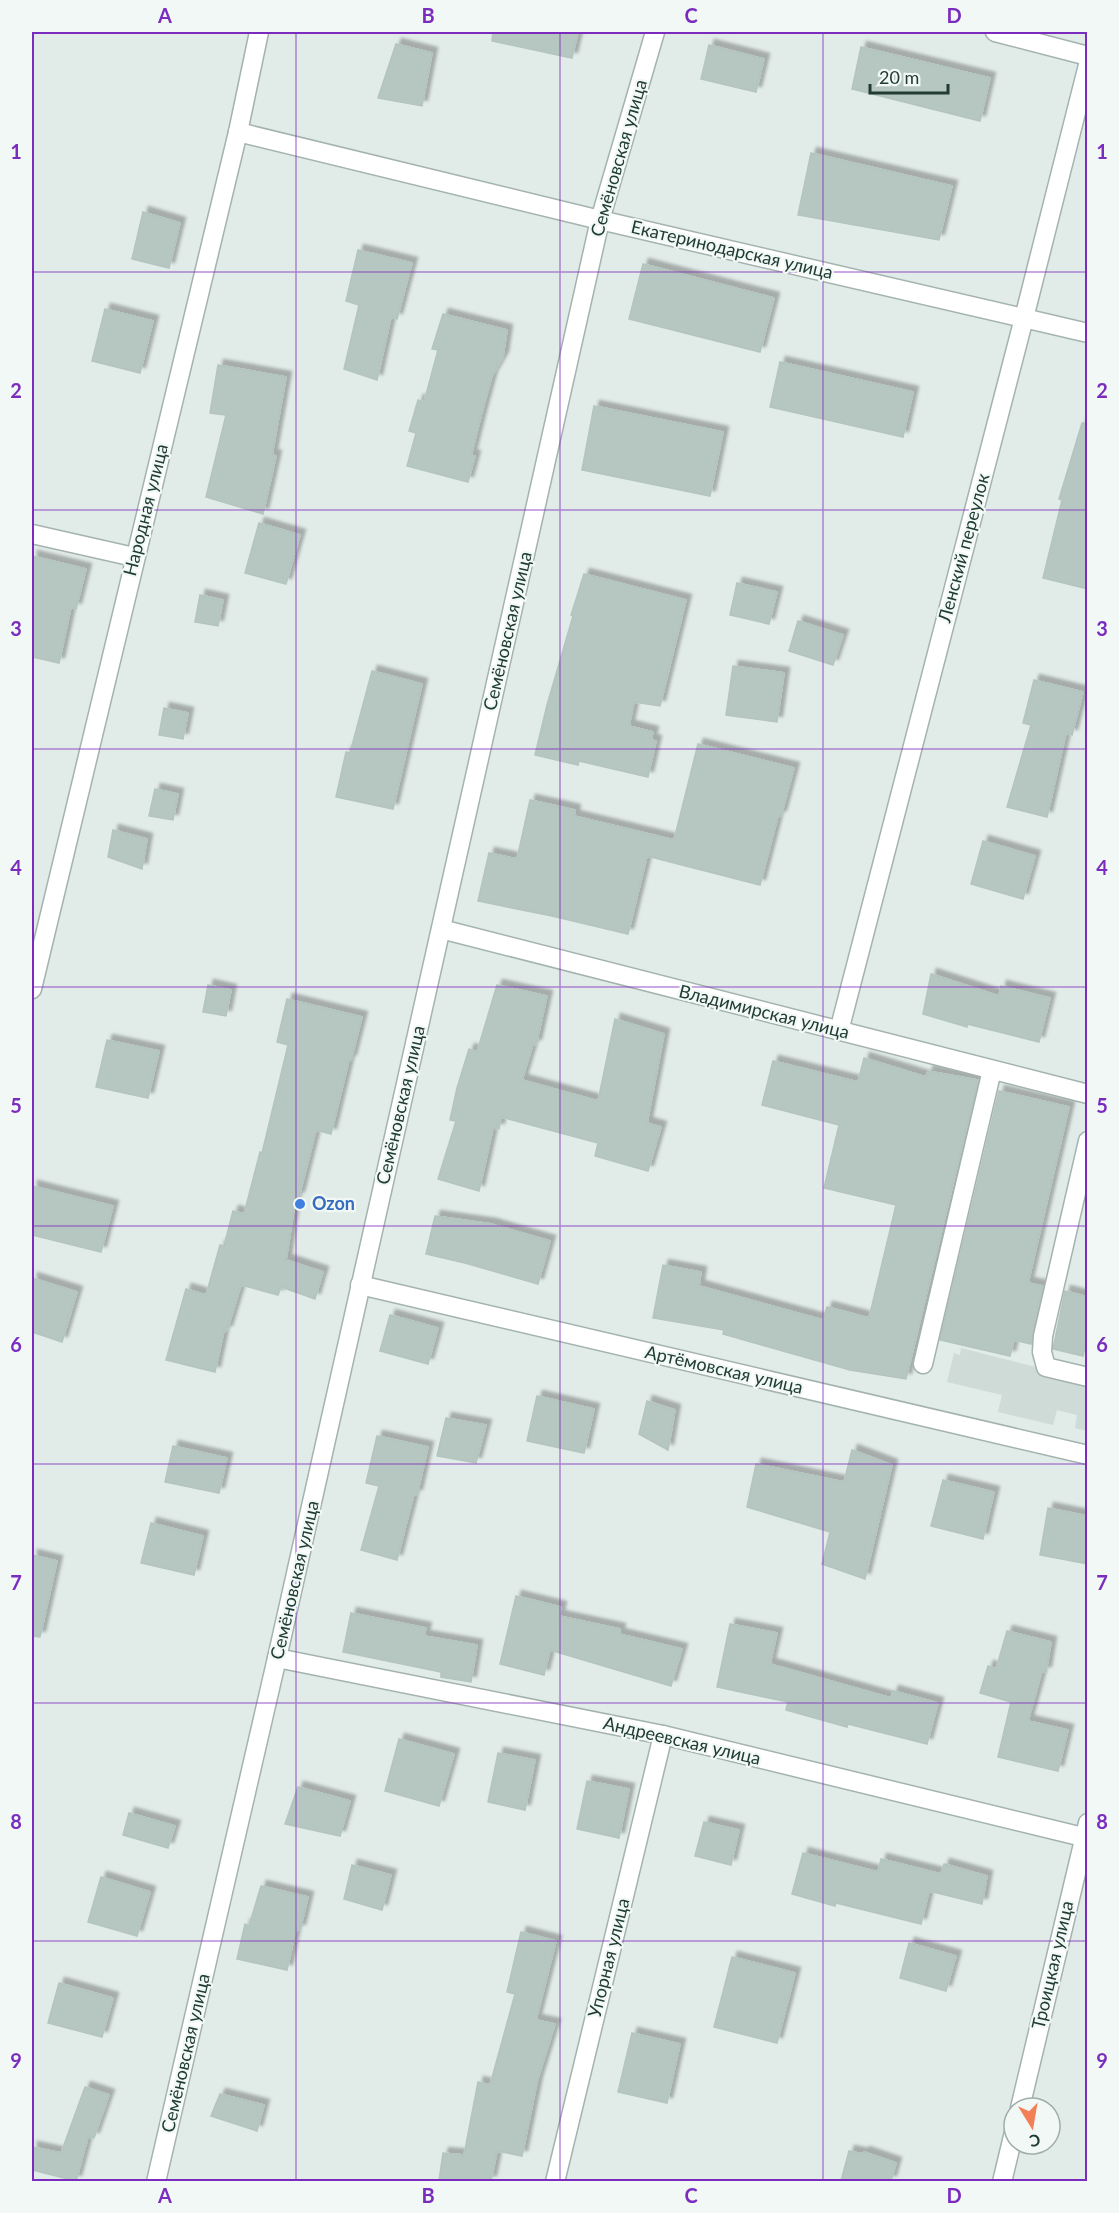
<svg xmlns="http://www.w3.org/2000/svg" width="1119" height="2213" viewBox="0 0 1119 2213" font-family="Lato,sans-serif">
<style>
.built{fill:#cfdbd6}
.building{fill:#b6c6c0;stroke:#b3c5be;stroke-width:1.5;filter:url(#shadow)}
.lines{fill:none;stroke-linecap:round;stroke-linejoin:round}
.minor-casing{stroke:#a4b3ae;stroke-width:21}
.minor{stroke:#fff;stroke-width:18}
.grid{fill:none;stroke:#7b2cbf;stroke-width:1.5;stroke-opacity:0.55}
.shop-dot{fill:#3f7fe0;stroke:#f1f8f5;stroke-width:2}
.labels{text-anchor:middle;stroke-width:4.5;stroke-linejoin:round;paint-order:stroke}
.street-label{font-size:18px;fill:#213c35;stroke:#f1f8f5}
.shop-label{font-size:18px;font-weight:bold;fill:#366cbe;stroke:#f1f8f5;text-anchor:start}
.neatline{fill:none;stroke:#7b2cbf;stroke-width:2}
.grid-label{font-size:20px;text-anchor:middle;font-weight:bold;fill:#7b2cbf}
</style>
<defs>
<filter id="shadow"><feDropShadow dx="5.5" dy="-5.5" stdDeviation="1.5" flood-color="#0004"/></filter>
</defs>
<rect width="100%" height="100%" fill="#e1ebe7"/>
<polygon class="built" points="961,1348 1087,1380 1087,1431 1075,1428 1077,1415 1057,1410 1053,1425 998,1412 1002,1395 947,1382 954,1353 960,1355"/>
<g class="building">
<polygon points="493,32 578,32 572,58 492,41"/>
<polygon points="396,44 432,53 422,106 378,98"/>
<polygon points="709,45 764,59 756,92 701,79"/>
<polygon points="861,47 990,78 980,121 852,89"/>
<polygon points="811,153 952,186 939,240 798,215"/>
<polygon points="143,212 180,223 169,268 132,259"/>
<polygon points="358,250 412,263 397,319 391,317 377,380 344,369 359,305 346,301"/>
<polygon points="643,264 774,298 760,352 629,319"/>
<polygon points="105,309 153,321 140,373 92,361"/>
<polygon points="443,314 507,330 503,357 492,376 481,416 471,456 475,456 468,482 407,466 416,433 409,431 418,400 424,402 438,350 432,349"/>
<polygon points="780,362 913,392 903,437 770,407"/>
<polygon points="218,365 286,377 272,455 276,456 263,514 206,497 226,415 210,413"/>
<polygon points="594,406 723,432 710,496 582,470"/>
<polygon points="1082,423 1088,423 1088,589 1043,578 1062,500 1059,499"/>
<polygon points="259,523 300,535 286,584 245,573"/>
<polygon points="32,556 86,569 76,609 71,607 59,663 32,657"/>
<polygon points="584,574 686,600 660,706 634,702 629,726 653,732 651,740 656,741 648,777 579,761 578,765 535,755 547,705 573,616 571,615"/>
<polygon points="737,583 777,592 769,624 730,615"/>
<polygon points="200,595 223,600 218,626 195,622"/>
<polygon points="798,621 843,635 833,665 789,651"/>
<polygon points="733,666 784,673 777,722 726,715"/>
<polygon points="372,671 422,684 393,809 336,797 346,752 350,753"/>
<polygon points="1034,680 1083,692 1072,735 1066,733 1047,817 1007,807 1031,725 1023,723"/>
<polygon points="164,708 188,713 183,739 159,735"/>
<polygon points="698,744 794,768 781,816 778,816 760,885 647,856 628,934 552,916 478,901 489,853 517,859 530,800 575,810 574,816 674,840"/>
<polygon points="155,789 178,794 173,820 149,816"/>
<polygon points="113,830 147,839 142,869 108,857"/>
<polygon points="983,841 1035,856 1023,899 971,884"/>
<polygon points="931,974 999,996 1001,986 1050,998 1039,1042 967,1024 967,1027 923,1014"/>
<polygon points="208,985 231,990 226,1016 203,1012"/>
<polygon points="497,985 547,996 536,1045 533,1044 522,1080 598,1101 615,1019 664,1034 647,1123 661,1127 648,1171 595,1156 598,1143 501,1117 499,1129 493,1128 479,1191 438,1179 456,1121 450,1120 457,1088 469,1049 477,1052"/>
<polygon points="287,999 362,1017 351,1060 349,1060 331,1134 316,1130 299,1197 296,1197 286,1260 323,1272 315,1299 281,1287 278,1295 241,1285 227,1331 224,1330 215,1372 166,1360 186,1289 206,1295 220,1245 224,1246 233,1211 244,1214 260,1152 262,1153 288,1045 277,1042"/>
<polygon points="107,1040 159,1051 148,1098 96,1087"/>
<polygon points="864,1058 926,1077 928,1071 978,1080 906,1379 850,1370 723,1334 724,1330 653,1318 663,1265 701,1272 699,1286 823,1320 827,1307 869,1318 896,1205 824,1188 839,1125 762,1105 773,1061 858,1082"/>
<polygon points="999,1091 1069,1107 1028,1283 1043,1286 1031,1344 1014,1340 1010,1356 940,1340"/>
<polygon points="32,1186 113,1206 101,1252 32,1235"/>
<polygon points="435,1216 491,1224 550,1241 538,1284 465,1263 426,1254"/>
<polygon points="32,1278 77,1292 62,1342 32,1332"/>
<polygon points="1065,1291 1088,1297 1088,1335 1083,1356 1053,1349"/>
<polygon points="390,1315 438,1328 428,1364 380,1351"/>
<polygon points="537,1396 594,1409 584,1453 527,1441"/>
<polygon points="647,1401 675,1410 668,1450 639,1434"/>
<polygon points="446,1418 486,1425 476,1463 437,1456"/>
<polygon points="377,1436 428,1447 417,1495 414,1494 397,1560 361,1550 379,1486 366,1483"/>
<polygon points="173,1446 227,1458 219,1493 165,1482"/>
<polygon points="852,1450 892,1465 865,1579 822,1564 830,1532 747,1507 756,1464 844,1482"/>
<polygon points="943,1480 994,1492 983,1539 931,1526"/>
<polygon points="1048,1508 1088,1516 1088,1564 1040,1555"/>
<polygon points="151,1523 203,1536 194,1575 141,1563"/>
<polygon points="32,1555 57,1561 40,1637 32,1636"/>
<polygon points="516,1596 561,1607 559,1616 620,1629 619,1634 682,1649 671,1686 550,1650 544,1675 500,1664"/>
<polygon points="351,1613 426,1628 424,1636 477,1645 471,1682 441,1677 441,1672 343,1652"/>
<polygon points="730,1624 777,1633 770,1664 891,1698 893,1691 938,1703 927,1744 848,1724 847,1727 786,1710 788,1702 717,1687"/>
<polygon points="1007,1631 1051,1642 1046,1672 1042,1671 1028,1721 1068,1730 1058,1771 998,1757 1011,1702 980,1693 988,1666 996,1669"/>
<polygon points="399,1739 454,1754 439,1806 385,1791"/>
<polygon points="498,1753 535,1760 525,1810 488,1802"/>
<polygon points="587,1781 629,1789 619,1838 577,1829"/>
<polygon points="298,1787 350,1801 340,1836 285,1824"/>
<polygon points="129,1813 175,1826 168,1848 123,1835"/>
<polygon points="704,1822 739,1830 731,1865 695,1856"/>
<polygon points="803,1853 878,1872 881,1859 941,1874 944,1864 987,1876 982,1904 929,1891 921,1924 836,1903 835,1906 792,1894"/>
<polygon points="352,1865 391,1875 382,1910 344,1899"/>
<polygon points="101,1877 150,1892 137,1936 88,1922"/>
<polygon points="261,1886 308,1897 300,1930 296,1929 287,1970 237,1959 245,1924 249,1926"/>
<polygon points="521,1932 556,1941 536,2020 555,2024 537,2082 522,2156 497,2151 491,2181 439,2181 443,2153 464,2155 478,2082 490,2085 515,1994 507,1992"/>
<polygon points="909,1943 956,1956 946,1991 900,1978"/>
<polygon points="732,1957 795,1973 777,2043 714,2027"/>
<polygon points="59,1983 113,1998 102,2037 48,2023"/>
<polygon points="632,2033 680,2044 667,2103 618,2092"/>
<polygon points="85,2087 109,2095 94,2138 88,2137 76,2181 32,2170 32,2147 61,2153"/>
<polygon points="220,2094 264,2105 257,2131 211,2116"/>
<polygon points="849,2151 863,2154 864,2152 896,2163 891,2181 841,2181"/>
</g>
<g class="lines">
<g class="minor-casing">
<g id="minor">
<polyline points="995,32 1088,56"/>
<polyline points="238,132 600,220 1088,333"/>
<polyline points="32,534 134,557"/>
<polyline points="441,929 1088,1094"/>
<polyline points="32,989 238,132 259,32"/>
<polyline points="839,1031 1024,318 1088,65"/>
<polyline points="1088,1141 1043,1336 1042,1352 1046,1367 1088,1377"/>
<polyline points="360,1285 1088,1455"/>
<polyline points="923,1364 992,1070"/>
<polyline points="277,1658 663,1735 1083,1837"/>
<polyline points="1020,2108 1088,1823"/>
<polyline points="156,2182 277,1658 600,220 655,32"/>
<polyline points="555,2182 663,1735"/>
<polyline points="1002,2182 1014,2132"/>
</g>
</g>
<use href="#minor" class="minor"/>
</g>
<path class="grid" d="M296,32V2182M560,32V2182M823,32V2182M32,272H1088M32,510H1088M32,749H1088M32,987H1088M32,1226H1088M32,1464H1088M32,1703H1088M32,1941H1088"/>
<circle class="shop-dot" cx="300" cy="1204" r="6"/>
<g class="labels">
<g class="street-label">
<text transform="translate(619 158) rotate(-74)" y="6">Семёновская улица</text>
<text transform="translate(732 250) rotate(13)" y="6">Екатеринодарская улица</text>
<text transform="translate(146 510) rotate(-76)" y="6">Народная улица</text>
<text transform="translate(964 548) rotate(-75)" y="6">Ленский переулок</text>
<text transform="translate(508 631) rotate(-77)" y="6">Семёновская улица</text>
<text transform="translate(764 1012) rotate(14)" y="6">Владимирская улица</text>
<text transform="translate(401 1105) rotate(-77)" y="6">Семёновская улица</text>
<text transform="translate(724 1370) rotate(13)" y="6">Артёмовская улица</text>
<text transform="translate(295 1580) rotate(-77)" y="6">Семёновская улица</text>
<text transform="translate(682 1741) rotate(13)" y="6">Андреевская улица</text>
<text transform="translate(609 1958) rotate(-76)" y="6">Упорная улица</text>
<text transform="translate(1053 1965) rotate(-77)" y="6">Троицкая улица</text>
<text transform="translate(186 2053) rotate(-77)" y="6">Семёновская улица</text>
</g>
<g class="shop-label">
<text x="312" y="1210">Ozon</text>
</g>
</g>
<rect width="1119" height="2213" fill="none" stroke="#f1f8f5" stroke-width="66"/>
<g transform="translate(1032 2126) rotate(169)"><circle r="28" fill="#f1f8f5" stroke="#9eada8" stroke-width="1.5"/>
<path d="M0-4.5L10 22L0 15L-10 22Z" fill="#f37f57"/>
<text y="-9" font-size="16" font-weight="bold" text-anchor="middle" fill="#213c35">С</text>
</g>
<path d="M870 84v9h78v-9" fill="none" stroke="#213c35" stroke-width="3"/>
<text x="879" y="84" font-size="18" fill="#213c35" stroke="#f1f8f5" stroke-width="4.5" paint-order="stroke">20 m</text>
<rect x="33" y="33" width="1053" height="2147" class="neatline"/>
<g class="grid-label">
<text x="165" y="23">A</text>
<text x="428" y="23">B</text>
<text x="691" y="23">C</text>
<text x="954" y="23">D</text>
<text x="16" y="159">1</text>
<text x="1102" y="159">1</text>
<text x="16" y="398">2</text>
<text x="1102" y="398">2</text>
<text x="16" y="636">3</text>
<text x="1102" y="636">3</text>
<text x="16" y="875">4</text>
<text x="1102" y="875">4</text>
<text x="16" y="1113">5</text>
<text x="1102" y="1113">5</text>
<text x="16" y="1352">6</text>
<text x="1102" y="1352">6</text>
<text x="16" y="1590">7</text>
<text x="1102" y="1590">7</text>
<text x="16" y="1829">8</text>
<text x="1102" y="1829">8</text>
<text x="16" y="2068">9</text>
<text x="1102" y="2068">9</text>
<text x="165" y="2203">A</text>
<text x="428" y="2203">B</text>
<text x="691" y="2203">C</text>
<text x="954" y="2203">D</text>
</g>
</svg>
